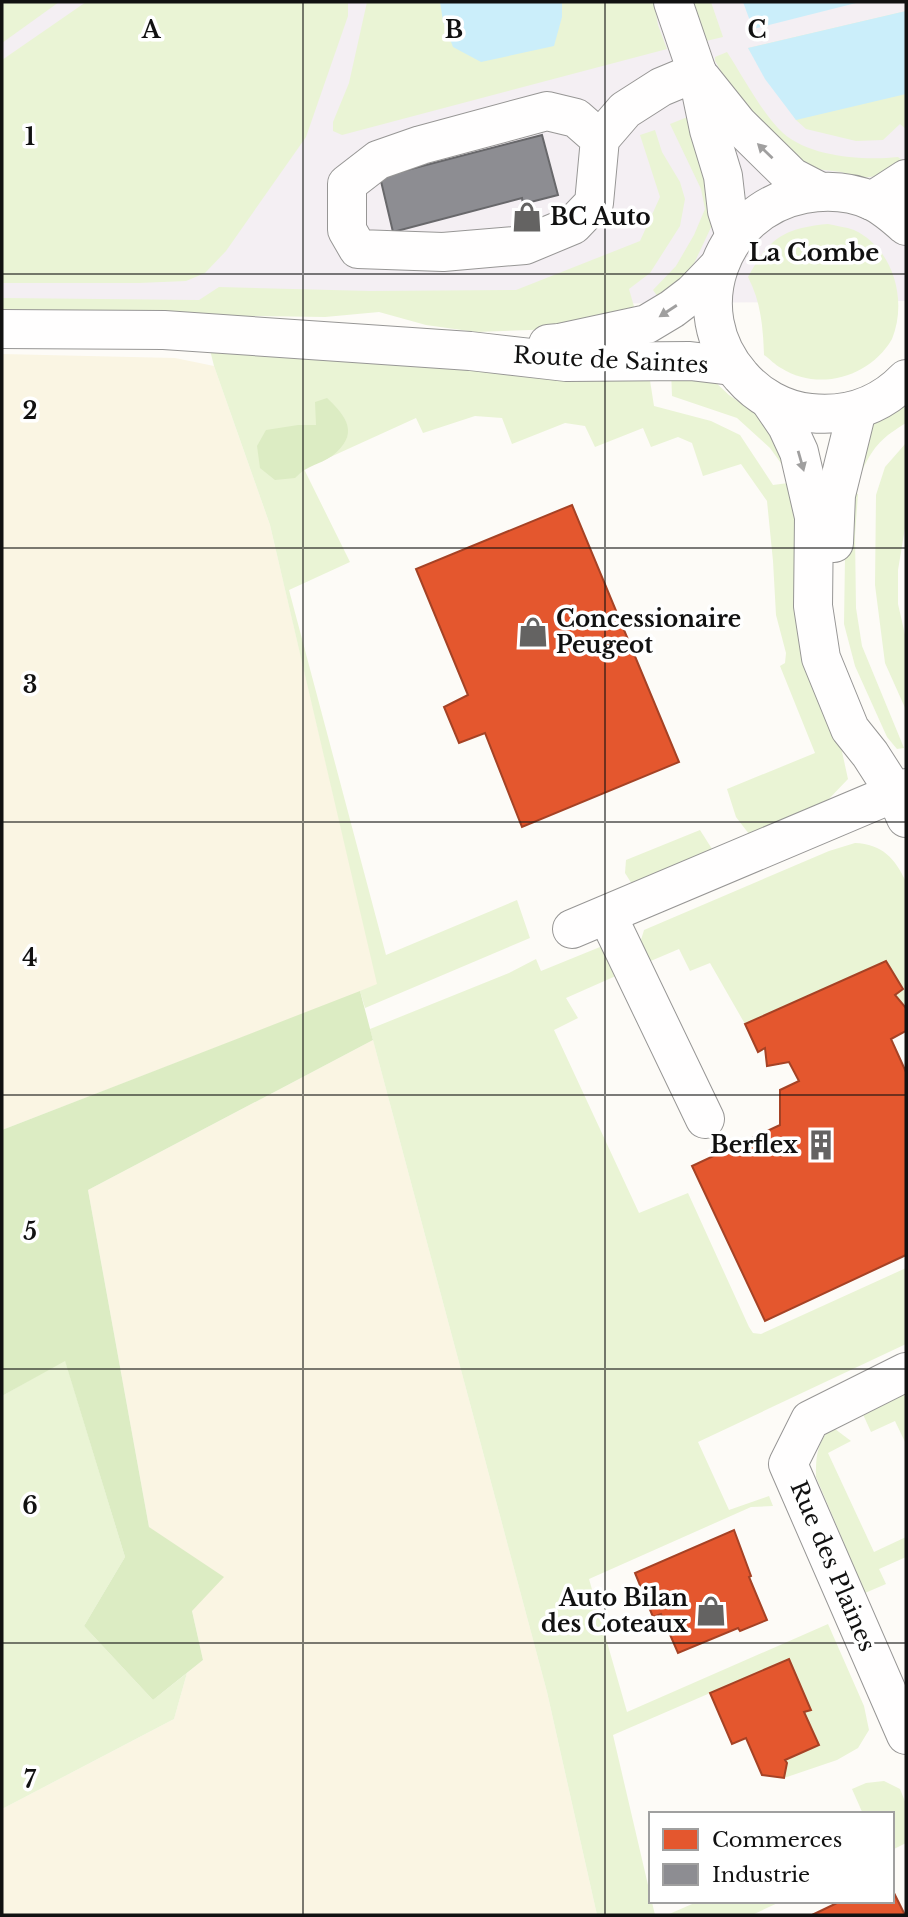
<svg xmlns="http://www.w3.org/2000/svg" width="908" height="1917" viewBox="0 0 908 1917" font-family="'Libre Baskerville',serif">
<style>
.industrial{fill:#f4eff3}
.farmland{fill:#faf5e3}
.green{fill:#eaf4d5}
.forest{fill:#dcecc3}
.water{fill:#cbeefa}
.shops{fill:#e4572e;stroke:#a54225;stroke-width:2}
.industry{fill:#8d8d92;stroke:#68686b;stroke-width:2}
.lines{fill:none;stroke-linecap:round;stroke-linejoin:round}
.minor-casing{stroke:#979695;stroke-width:40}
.minor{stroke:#fffefe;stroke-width:38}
.oneway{fill:#a09f9f}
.grid{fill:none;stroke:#111;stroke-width:2;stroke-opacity:0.55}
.labels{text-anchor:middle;stroke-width:7;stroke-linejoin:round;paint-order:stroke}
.poi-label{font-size:23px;font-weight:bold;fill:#111;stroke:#fff;text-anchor:start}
.street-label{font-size:23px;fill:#111;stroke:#fff}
.neighbourhood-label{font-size:24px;font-weight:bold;fill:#111;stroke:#fff}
.grid-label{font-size:23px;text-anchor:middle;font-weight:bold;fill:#111;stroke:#fff;stroke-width:7;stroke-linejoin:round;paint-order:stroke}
</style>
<rect width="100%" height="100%" fill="#fdfbf7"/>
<polygon class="industrial" points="2,2 906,2 906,301 200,307 2,305"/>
<g class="farmland">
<polygon points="2,354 175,358 214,366 270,525 378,985 2,1130"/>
<polygon points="373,1040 547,1692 597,1915 2,1915 2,1809 174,1719 187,1673 203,1660 192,1611 149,1527 88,1190"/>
</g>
<g class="green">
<polygon points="2,2 59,2 2,43"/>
<polygon points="86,2 348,2 348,16 306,137 226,251 205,273 186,281 139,283 2,283 2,60"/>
<polygon points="367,2 654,2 658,25 667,49 342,135 333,131 333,122 349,83"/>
<polygon points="693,2 711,2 723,37 706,41"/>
<polygon points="906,11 906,129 900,124 883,140 856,141 806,129 796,120 748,48"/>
<path d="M727,52C742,75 763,115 783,133C810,157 864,161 898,157L903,161L882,175L864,178L841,172L816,169L792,162L743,108L715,61V57Z"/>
<polygon points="690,116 712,170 713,223 691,270 660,300 653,290 676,266 694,235 705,209 701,189 670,124"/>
<polygon points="655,130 662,152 680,182 685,199 680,226 650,273 629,289 635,310 558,329 476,332 426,325 379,312 325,317 2,313 2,298 199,300 219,287 370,291 516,290 640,241 660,197 640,135"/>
<path d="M828,224C836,226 846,227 854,230C893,248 908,300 892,339C870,377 819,392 781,368C775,365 770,359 764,355C763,327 761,302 748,277C769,238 784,228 828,224Z"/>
<polygon points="209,346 649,374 654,406 711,421 740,435 773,485 796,482 839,738 848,779 825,803 749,834 736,817 727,789 815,753 780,666 785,663 786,653 776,615 773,561 767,501 741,464 703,476 692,443 678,437 651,447 643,428 595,447 585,426 565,423 512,444 502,418 475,416 423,433 416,418 304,469 350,562 289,590 386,955 517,900 530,938 365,1008 360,991 377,984 270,525 214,366"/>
<polygon points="671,370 713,380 729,395 769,423 783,466 770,448 737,418 672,396"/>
<path d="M906,400V423C883,437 874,445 862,471L850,470L871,426L893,411Z"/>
<polygon points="906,443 906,522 898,570 898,604 906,639 906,710 885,663 875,585 876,495 885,467"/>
<polygon points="846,491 858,494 855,535 856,608 862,646 904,748 897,749 887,737 855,666 844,624"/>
<polygon points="700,830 712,849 632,884 625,873 626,860"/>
<path d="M855,843C882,844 895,858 906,882V1008L895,995L903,989L886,961L745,1024L710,963L690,971L679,949L646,963L641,940L644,930L829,851Z"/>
<polygon points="600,947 623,961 627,971 566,998 578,1018 554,1030 639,1213 688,1193 749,1327 753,1333 761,1334 906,1268 906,1344 698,1442 729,1510 769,1496 773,1506 751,1507 589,1579 627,1712 828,1624 864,1706 869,1730 858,1748 837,1760 784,1778 787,1763 785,1760 818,1745 804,1712 811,1709 789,1659 613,1735 655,1915 597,1915 547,1692 370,1029 509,973 536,959 541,971"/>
<polygon points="65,1360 125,1557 84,1626 153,1700 187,1673 174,1719 2,1809 2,1396"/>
<polygon points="906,1390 906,1444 895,1421 871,1432 861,1410"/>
<path d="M831,1426L851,1441L828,1453L874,1552L906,1537V1557L879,1569L886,1584L865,1593L816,1477C816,1453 817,1446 831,1426Z"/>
<polygon points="884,1781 900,1789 906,1804 906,1843 892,1850 892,1814 863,1814 852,1789 866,1783"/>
<polygon points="699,1901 782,1901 752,1915 667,1915"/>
</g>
<g class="forest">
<path d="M327,398C347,417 360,434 332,456C319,465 307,465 295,478L275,480L260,468L257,446L266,430L298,425H316L315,402Z"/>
<polygon points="360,991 373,1040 88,1190 149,1527 224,1577 192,1611 203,1660 153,1700 84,1626 125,1557 65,1361 2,1396 2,1130"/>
</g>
<g class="water">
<polygon points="440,2 562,2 562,17 554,46 481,62 453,47 443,21"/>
<polygon points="743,2 860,2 753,29"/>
<polygon points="906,11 906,94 796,120 765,79 748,48"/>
</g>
<g class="shops">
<polygon points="572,505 679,762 522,827 485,733 459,743 444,707 468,695 416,569"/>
<polygon points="886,961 903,989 895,995 906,1008 906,1031 891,1039 906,1072 906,1255 765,1321 692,1166 780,1125 780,1090 799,1081 789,1062 767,1066 765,1048 758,1052 745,1024"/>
<polygon points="734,1530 751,1576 749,1577 767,1620 740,1631 738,1628 678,1653 661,1614 653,1617 635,1573"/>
<polygon points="789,1659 811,1710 804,1712 819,1745 785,1760 787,1763 784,1778 762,1775 746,1738 732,1744 710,1693"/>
<polygon points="892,1889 905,1915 812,1915 841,1901 892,1901"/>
</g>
<polygon class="industry" points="542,135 558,195 523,204 522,198 393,232 380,177"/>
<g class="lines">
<g class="minor-casing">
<g id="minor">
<polyline points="673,2 697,72 709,130 723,176 727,211 735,236"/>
<polyline points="702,79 738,124 792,177 819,191"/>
<polyline points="600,139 576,118 547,111 421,145 378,160 347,184 347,230 358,249 443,252 525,245 573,225 594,203 600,139 625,110 661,87 697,72"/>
<polyline points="872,201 906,179"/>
<path d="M906,226C896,217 885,207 872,201C850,191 827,190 804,194C720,210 683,311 741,376C758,396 783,410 810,413C847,417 880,406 906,379"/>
<polyline points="2,329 164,330 470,351 566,362 690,361 732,366"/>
<polyline points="548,344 559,343 647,324 672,309 693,293 719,266"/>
<polyline points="770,401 787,426 799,452 814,517 813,606 821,658 850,729 870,754 895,793 906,818"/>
<polyline points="834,543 836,495 857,410"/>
<polyline points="607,915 705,1119"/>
<polyline points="572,929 906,788"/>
<polyline points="906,1372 810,1420 788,1464 906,1735"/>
</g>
</g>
<use href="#minor" class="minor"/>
</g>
<defs><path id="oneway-solid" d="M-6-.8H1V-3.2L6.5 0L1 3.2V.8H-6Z" transform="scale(1.75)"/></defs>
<g class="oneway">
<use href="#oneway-solid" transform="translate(765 151) rotate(-136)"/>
<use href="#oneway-solid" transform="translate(668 311) rotate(147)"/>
<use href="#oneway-solid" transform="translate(801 461) rotate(74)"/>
</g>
<path class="grid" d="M303,2V1915M605,2V1915M2,274H906M2,548H906M2,822H906M2,1095H906M2,1369H906M2,1643H906"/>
<defs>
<g id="shop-bare" transform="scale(2.415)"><path d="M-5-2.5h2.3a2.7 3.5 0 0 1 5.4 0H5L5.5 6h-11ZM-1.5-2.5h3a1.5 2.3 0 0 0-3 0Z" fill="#646362" stroke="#fff" stroke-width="2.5" paint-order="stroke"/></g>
<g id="building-bare" transform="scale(2.415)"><path d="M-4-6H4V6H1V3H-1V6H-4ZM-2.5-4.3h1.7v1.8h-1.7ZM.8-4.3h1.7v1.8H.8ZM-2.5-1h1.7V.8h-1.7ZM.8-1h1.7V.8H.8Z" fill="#646362" stroke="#fff" stroke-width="2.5" paint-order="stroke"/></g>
</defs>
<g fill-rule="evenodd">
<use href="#shop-bare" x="527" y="217"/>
<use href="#shop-bare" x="533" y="632"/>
<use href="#building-bare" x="821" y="1145"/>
<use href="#shop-bare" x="711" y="1611"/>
</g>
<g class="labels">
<g class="poi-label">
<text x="550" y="225">BC Auto</text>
<text x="556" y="627">Concessionaire<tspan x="556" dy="26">Peugeot</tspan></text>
<text x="798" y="1153" text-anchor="end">Berflex</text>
<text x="688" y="1606" text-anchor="end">Auto Bilan<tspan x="688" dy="26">des Coteaux</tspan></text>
</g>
<g class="street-label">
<text transform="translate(611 360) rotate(3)" y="8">Route de Saintes</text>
<text transform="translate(833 1566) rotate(67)" y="8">Rue des Plaines</text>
</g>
<g class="neighbourhood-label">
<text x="814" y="261">La Combe</text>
</g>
</g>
<g class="grid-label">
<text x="151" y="38">A</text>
<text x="454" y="38">B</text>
<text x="757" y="38">C</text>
<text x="30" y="145">1</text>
<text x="30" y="419">2</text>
<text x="30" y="693">3</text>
<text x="30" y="966">4</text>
<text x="30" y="1240">5</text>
<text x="30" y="1514">6</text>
<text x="30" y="1788">7</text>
</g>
<rect width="908" height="1917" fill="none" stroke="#111111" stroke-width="7"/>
<rect x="649" y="1812" width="245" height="91" fill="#ffffff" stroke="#a0a0a0" stroke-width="2"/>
<rect x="663" y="1829" width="35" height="21" fill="#e4572e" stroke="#a0a0a0" stroke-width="2"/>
<text x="712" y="1847" font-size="21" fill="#111111">Commerces</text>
<rect x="663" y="1864" width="35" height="21" fill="#8d8d92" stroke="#a0a0a0" stroke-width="2"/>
<text x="712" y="1882" font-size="21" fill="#111111">Industrie</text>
</svg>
